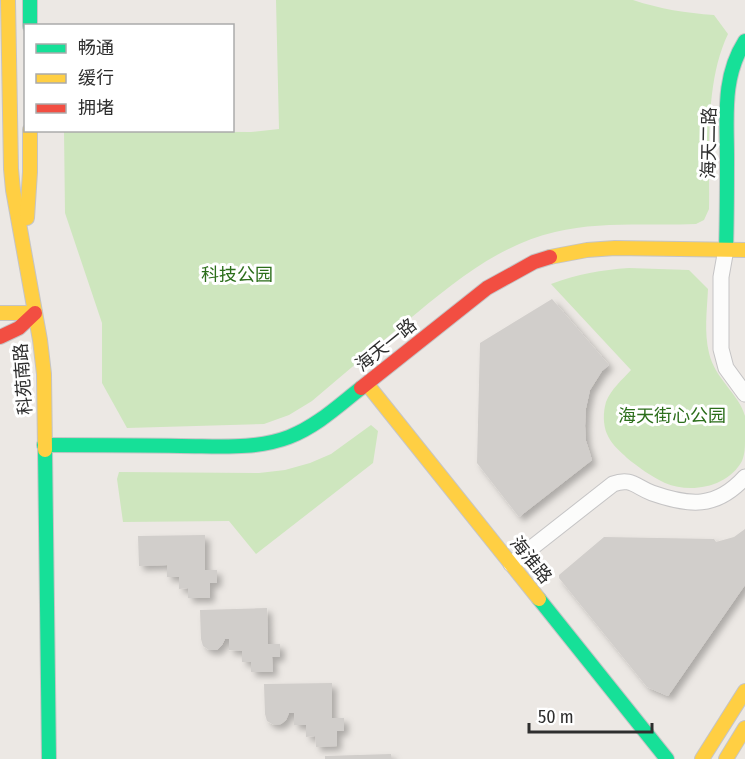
<svg xmlns="http://www.w3.org/2000/svg" width="745" height="759" viewBox="0 0 745 759" font-family="'Fira Sans Condensed','Noto Sans SC',sans-serif">
<style>
.green{fill:#cee6be}
.building{fill:#d1cecb;filter:url(#shadow)}
.lines{fill:none;stroke-linecap:round;stroke-linejoin:round}
.street-casing{stroke:#c5c4c5;stroke-width:17}
.fast-casing{stroke:#c5c4c5;stroke-width:16}
.slow-casing{stroke:#c5c4c5;stroke-width:16}
.jam-casing{stroke:#c5c4c5;stroke-width:16}
.street{stroke:#fcfcfb;stroke-width:15}
.fast{stroke:#16e098;stroke-width:14}
.slow{stroke:#ffcf43;stroke-width:14}
.jam{stroke:#f24e42;stroke-width:14}
.labels{text-anchor:middle;stroke-width:6;stroke-linejoin:round;paint-order:stroke}
.street-label{font-size:18px;fill:#2e2e2e;stroke:#fff}
.park-label{font-size:18px;fill:#2c6e1b;stroke:#fff}
</style>
<defs>
<filter id="shadow"><feDropShadow dx="4.5" dy="4.5" stdDeviation="3" flood-color="#0004"/></filter>
</defs>
<rect width="100%" height="100%" fill="#ece8e4"/>
<g class="green">
<path d="M276,0H633C660,9 686,13 714,15L728,34C704,84 710,154 709,209L704,220L696,224C649,226 601,221 555,232C496,246 452,284 407,321C375,347 344,374 312,401L289,415L264,424L127,428L102,383V323L65,213L64,131L251,132L279,129Z"/>
<path d="M629,268L689,270L708,289C707,310 704,332 709,353C715,379 739,394 745,416C745,423 745,432 745,439C745,446 745,454 742,461C728,487 691,494 665,483C652,477 638,467 627,458C620,451 611,444 607,434C603,425 603,412 606,402C611,389 622,380 631,370L551,284C578,274 601,270 629,268Z"/>
<polygon points="371,425 378,431 373,463 256,554 229,521 123,522 117,479 119,472 259,473 285,470 310,463 331,454"/>
</g>
<g class="building">
<polygon points="552,299 609,365 602,371 590,390 586,408 585,426 586,441 592,460 519,517 477,463 480,343"/>
<polygon points="745,529 745,585 668,696 647,687 559,578 559,575 604,537 714,539 716,542 734,537"/>
<polygon points="205,535 205,570 217,570 217,583 210,583 210,598 188,598 188,588 179,589 179,577 167,577 167,565 139,566 138,536"/>
<polygon points="267,608 268,644 280,644 280,657 272,657 273,672 251,672 251,662 242,662 242,651 229,650 229,639 225,639 222,645 217,650 209,650 203,646 201,639 200,610"/>
<polygon points="332,683 332,718 344,718 344,731 337,731 337,746 316,747 315,736 306,737 306,725 294,725 294,713 289,713 286,720 281,724 274,725 267,721 265,714 264,684"/>
<polygon points="391,754 392,759 325,759 325,756"/>
</g>
<g class="lines">
<g class="street-casing">
<g id="street">
<polyline points="726,249 721,277 721,349 726,368 745,394"/>
<path d="M511,564L613,484C631,477 636,487 652,493C689,506 716,509 745,477"/>
</g>
</g>
<g class="fast-casing">
<g id="fast">
<polyline points="30,0 30,26"/>
<path d="M726,249C727,218 727,188 727,157C727,116 722,77 745,41"/>
<path d="M44,445C90,445 135,445 181,446C217,446 255,450 289,437C317,426 338,406 361,388"/>
<polyline points="45,450 49,759"/>
<polyline points="539,599 667,759"/>
</g>
</g>
<g class="slow-casing">
<g id="slow">
<polyline points="8,0 11,169 13,190 40,340 44,374 45,450"/>
<polyline points="27,218 30,172 30,130"/>
<polyline points="550,257 587,250 615,248 745,250"/>
<polyline points="0,313 35,313"/>
<polyline points="367,384 539,599"/>
<polyline points="702,759 745,691"/>
<polyline points="726,759 745,728"/>
</g>
</g>
<g class="jam-casing">
<g id="jam">
<polyline points="0,337 19,328 35,313"/>
<polyline points="361,388 487,288 534,262 550,257"/>
</g>
</g>
<use href="#street" class="street"/>
<use href="#fast" class="fast"/>
<use href="#slow" class="slow"/>
<use href="#jam" class="jam"/>
</g>
<g class="labels">
<g class="street-label">
<text transform="translate(709 143) rotate(-89)" y="6">海天二路</text>
<text transform="translate(386 345) rotate(-39)" y="6">海天一路</text>
<text transform="translate(23 379) rotate(-94)" y="6">科苑南路</text>
<text transform="translate(531 560) rotate(51)" y="6">海淮路</text>
</g>
<g class="park-label">
<text x="237" y="281">科技公园</text>
<text x="672" y="422">海天街心公园</text>
</g>
</g>
<rect x="24" y="24" width="210" height="108" fill="#ffffff" stroke="#ababab" stroke-width="1.5"/>
<rect x="36" y="44" width="30" height="9" fill="#16e098" stroke="#ababab" stroke-width="1.5"/>
<text x="78" y="54" font-size="18" fill="#2e2e2e">畅通</text>
<rect x="36" y="74" width="30" height="9" fill="#ffcf43" stroke="#ababab" stroke-width="1.5"/>
<text x="78" y="84" font-size="18" fill="#2e2e2e">缓行</text>
<rect x="36" y="104" width="30" height="9" fill="#f24e42" stroke="#ababab" stroke-width="1.5"/>
<text x="78" y="114" font-size="18" fill="#2e2e2e">拥堵</text>
<path d="M529 723v9h123v-9" fill="none" stroke="#2e2e2e" stroke-width="3"/>
<text x="538" y="723" font-size="18" fill="#2e2e2e" stroke="#ffffff" stroke-width="4.5" paint-order="stroke">50 m</text>
</svg>
